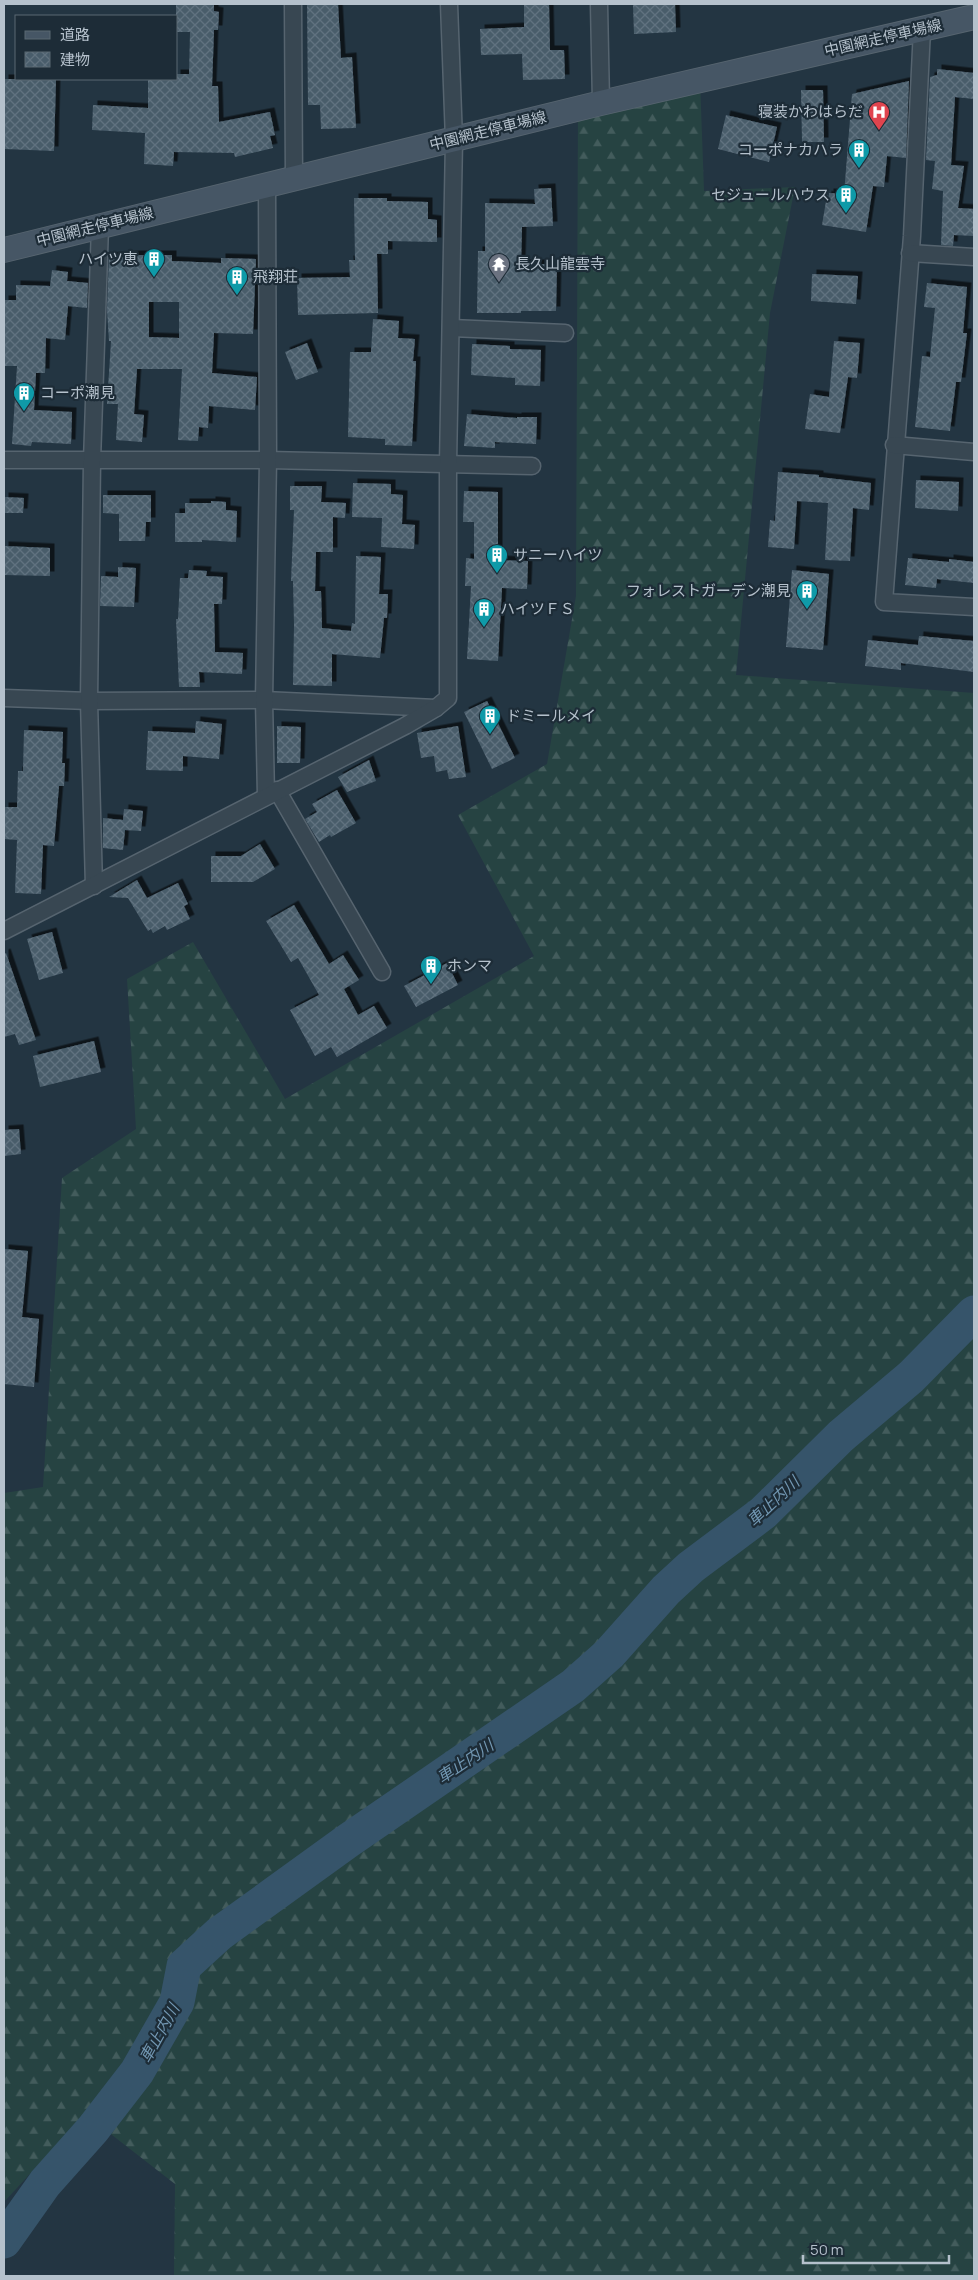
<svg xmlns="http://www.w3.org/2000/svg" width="978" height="2280" viewBox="0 0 978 2280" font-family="Manrope,'Noto Sans JP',sans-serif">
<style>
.forest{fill:url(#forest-firs)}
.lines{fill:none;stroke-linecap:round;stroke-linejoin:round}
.river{stroke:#36546a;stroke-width:35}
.building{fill:url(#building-cross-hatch);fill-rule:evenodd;filter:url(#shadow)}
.street-casing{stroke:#56646f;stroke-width:19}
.secondary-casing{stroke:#56646f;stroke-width:26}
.street{stroke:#384752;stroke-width:16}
.secondary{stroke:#465665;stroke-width:24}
.labels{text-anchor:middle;stroke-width:4.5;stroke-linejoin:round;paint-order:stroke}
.street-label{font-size:15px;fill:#b5c1cc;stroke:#1d2c37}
.poi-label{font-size:15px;fill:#b5c1cc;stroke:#1d2c37;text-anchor:start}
.water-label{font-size:16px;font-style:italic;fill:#7297b2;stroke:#1d2c37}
</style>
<defs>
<pattern id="forest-firs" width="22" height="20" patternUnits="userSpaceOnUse" patternTransform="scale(1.25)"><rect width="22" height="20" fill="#264342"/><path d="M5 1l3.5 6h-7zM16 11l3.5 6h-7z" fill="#435c5c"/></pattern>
<pattern id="building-cross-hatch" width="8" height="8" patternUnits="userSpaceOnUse" patternTransform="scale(1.25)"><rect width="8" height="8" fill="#495d6b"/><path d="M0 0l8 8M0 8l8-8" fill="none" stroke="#61727f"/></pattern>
<filter id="shadow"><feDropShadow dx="4.5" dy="-4.5" stdDeviation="0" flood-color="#0009"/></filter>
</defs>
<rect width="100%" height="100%" fill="#233542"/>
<polygon class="forest" points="700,80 704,191 795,187 770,313 736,675 974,693 974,2276 174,2276 175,2184 85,2114 4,2202 4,1493 43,1487 62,1178 136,1129 127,979 193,942 285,1099 534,956 458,815 547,764 576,596 578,108"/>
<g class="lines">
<polyline class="river" points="4,2241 45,2183 93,2129 137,2072 177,2002 184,1966 219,1934 349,1840 573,1686 609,1654 666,1590 691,1567 763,1513 841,1436 911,1377 974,1313"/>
</g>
<g class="building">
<polygon points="176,4 214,4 214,11 219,12 218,30 214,30 212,86 218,86 219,122 270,112 275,135 270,136 273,148 235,157 234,153 174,152 173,166 144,164 145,133 92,130 93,105 148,108 148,79 176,79 176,74 189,74 190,32 176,32"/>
<polygon points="307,4 338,4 341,58 352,57 356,128 321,129 320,105 308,105"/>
<polygon points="549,4 550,50 564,50 565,79 523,80 522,54 481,55 480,29 524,27 524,5"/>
<polygon points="675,4 676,32 634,34 633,5"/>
<polygon points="937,69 974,73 974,99 955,97 951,165 964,166 958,208 974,209 974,236 954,235 953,246 941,245 943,191 932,189 935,161 926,160 930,77 937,75"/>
<polygon points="4,79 56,79 54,151 4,149"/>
<polygon points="909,81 906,158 887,156 884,187 873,186 866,232 822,225 827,195 829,196 829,193 844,194 852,94"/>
<polygon points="801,90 823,90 824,142 802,142"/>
<polygon points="726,115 777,127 769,162 718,149"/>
<polygon points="551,188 553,226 522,227 521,264 557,264 556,311 521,311 521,313 477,313 478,251 485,251 485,203 535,204 534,189"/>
<polygon points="354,198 387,198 387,201 428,202 428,219 437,220 437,242 388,241 388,254 377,254 378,313 298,315 297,278 350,277 349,260 355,260"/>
<path d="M137,255H172V261L221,263V258L256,259L253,334L214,333L212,373L257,377L255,410L209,406L208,428L199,427L198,441L178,440L182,369H137L134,414L144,415L142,442L116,440L118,404H107L111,341H109L107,310L109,257ZM149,302H179V338L149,337Z"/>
<polygon points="52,270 68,272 67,281 88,283 87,308 68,306 65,340 46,338 45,373 36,373 34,410 72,412 71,444 32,442 31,446 12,444 17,366 4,366 4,300 16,300 16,285 50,286"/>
<polygon points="812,274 858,276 856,304 811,301"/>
<polygon points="927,283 967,287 963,333 967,333 961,382 956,382 950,431 915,427 922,356 930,357 935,308 924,307"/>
<polygon points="373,319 399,321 398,338 415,339 413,361 416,361 412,446 385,445 385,439 348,437 350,352 371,352"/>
<polygon points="834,341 860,343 857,378 848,377 840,433 805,429 810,394 829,397"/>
<polygon points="307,343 318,372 296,380 285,352"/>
<polygon points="472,344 510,346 510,349 541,350 540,386 515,385 515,378 471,375"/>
<polygon points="467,414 517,418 517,417 537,417 536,444 495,442 495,448 464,446"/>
<polygon points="778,472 819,475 819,477 871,483 869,510 853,508 850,561 825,560 828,503 797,501 794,549 768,547 770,520 775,521"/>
<polygon points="916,480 959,482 958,511 915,508"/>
<polygon points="353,483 391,484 391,494 403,495 402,524 415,525 414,549 381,547 382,518 352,517"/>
<polygon points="290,486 322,486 321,502 346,503 345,518 333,517 333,552 316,552 315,591 321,591 322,628 351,631 352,623 355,624 356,556 381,557 379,594 388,594 387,618 384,618 380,658 332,654 332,686 293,685 294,625 293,581 291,581 294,510 290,510"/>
<polygon points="464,491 498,492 498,560 528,561 527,589 502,588 498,661 467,659 471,586 465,586 466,558 474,559 474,522 463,522"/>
<polygon points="103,495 151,495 151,522 146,522 145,541 119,541 119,514 103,513"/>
<polygon points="4,497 24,498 23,513 4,513"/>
<polygon points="211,501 226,502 226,510 237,511 236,542 202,540 202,542 175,542 175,513 185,513 185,503 211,503"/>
<polygon points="4,546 50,548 50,576 4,575"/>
<polygon points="908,558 949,562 949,559 974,562 974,583 937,579 936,588 905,585"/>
<polygon points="118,567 136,568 134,607 100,606 101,576 118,577"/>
<polygon points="189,570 207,571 206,576 223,577 222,604 214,604 215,652 243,653 242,674 199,672 200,687 179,687 176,619 178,619 180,578 188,578"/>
<polygon points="792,570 829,574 823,650 786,647"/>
<polygon points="919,636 974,641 974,672 901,663 901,670 865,666 868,640 918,645"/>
<polygon points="487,701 515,758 492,769 464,712"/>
<polygon points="196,721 222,724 219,759 183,756 183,771 146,770 148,731 195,733"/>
<polygon points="277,726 301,727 300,763 277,763"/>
<polygon points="458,726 466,777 449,779 447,770 436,772 434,756 421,758 417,733"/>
<polygon points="24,730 63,732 62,763 65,763 64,786 59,786 54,846 43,845 41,894 15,893 17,840 4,839 4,807 17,807 18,771 23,771"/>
<polygon points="369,760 376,781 347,792 338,777"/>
<polygon points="337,790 356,823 331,837 330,835 319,842 305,819 317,812 312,804"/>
<polygon points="124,809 143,811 141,831 125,830 123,850 103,848 103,818 123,820"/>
<polygon points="260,844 275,869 253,882 211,882 211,856 241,856"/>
<polygon points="137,880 147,898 178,883 188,904 184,906 190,919 167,930 165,926 153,933 151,929 148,931 128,898 109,897"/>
<polygon points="294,905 329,964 343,955 359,980 344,989 358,1015 374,1006 387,1028 337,1057 331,1047 315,1056 290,1010 319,995 298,958 291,962 266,921"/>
<polygon points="52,932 63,973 39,980 27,939"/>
<polygon points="6,953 36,1040 19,1045 15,1034 4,1037 4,954"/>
<polygon points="447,963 458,985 416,1007 404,986"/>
<polygon points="94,1041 101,1072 40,1087 33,1056"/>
<polygon points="19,1129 21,1154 4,1156 4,1130"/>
<polygon points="4,1249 28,1251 22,1317 39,1319 34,1387 4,1384"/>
</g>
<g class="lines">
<g class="street-casing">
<g id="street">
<polyline points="293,4 294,179"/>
<polyline points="599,4 601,103"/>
<polyline points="922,29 912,236 884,602 974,607"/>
<polyline points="910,253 974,257"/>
<polyline points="451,328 565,333"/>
<polyline points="894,445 974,452"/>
<polyline points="4,460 268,460 532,466"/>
<polyline points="4,698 89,701 264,700 436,708"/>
<polyline points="277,790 382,972"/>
<polyline points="266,796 264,700 268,460 267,185"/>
<polyline points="94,886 89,701 92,461 100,226"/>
<polyline points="4,931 405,726 436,708 448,698 448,464 454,140 449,4"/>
</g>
</g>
<g class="secondary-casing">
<polyline id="secondary" points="4,250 601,103 974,17"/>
</g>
<use href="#street" class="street"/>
<use href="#secondary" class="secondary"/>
</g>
<defs>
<g id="hospital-pin" transform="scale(1.125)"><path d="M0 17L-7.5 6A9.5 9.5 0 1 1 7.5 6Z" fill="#e0444e" stroke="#1d2c37"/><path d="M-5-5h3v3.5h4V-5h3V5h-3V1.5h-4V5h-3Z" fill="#fff"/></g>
<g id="building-pin" transform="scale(1.125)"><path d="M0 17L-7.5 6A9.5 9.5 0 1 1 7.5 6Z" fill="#0f9aa8" stroke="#1d2c37"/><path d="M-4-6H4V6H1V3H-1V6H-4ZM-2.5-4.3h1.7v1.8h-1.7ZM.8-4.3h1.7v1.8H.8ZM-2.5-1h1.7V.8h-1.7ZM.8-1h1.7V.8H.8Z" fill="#fff"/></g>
<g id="temple-pin" transform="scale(1.125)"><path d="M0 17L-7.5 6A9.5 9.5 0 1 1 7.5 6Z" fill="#6b7280" stroke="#1d2c37"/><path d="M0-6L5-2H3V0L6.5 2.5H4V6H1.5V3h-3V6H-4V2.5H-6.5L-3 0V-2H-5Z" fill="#fff"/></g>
</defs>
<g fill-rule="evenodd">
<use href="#hospital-pin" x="879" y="112"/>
<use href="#building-pin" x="859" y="150"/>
<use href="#building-pin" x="846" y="195"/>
<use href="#building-pin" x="154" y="259"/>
<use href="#temple-pin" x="499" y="264"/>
<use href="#building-pin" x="237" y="277"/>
<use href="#building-pin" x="24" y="393"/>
<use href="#building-pin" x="497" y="555"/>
<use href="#building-pin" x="807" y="591"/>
<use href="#building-pin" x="484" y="609"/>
<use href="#building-pin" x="490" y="716"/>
<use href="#building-pin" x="431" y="966"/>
</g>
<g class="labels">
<g class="street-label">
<text transform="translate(883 38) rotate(-13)" y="5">中園網走停車場線</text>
<text transform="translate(488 131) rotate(-14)" y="5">中園網走停車場線</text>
<text transform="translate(95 227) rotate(-14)" y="5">中園網走停車場線</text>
</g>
<g class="poi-label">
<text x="863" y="117" text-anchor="end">寝装かわはらだ</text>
<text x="843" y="155" text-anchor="end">コーポナカハラ</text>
<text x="830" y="200" text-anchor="end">セジュールハウス</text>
<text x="138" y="264" text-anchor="end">ハイツ恵</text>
<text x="515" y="269">長久山龍雲寺</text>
<text x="253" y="282">飛翔荘</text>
<text x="40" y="398">コーポ潮見</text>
<text x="513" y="560">サニーハイツ</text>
<text x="791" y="596" text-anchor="end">フォレストガーデン潮見</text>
<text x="500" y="614">ハイツＦＳ</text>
<text x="506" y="721">ドミールメイ</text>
<text x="447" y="971">ホンマ</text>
</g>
<g class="water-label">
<text transform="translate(773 1501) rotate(-43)" y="6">車止内川</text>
<text transform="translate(465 1761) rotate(-34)" y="6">車止内川</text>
<text transform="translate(159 2033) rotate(-61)" y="6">車止内川</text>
</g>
</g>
<rect width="978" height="2280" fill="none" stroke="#b5c1cc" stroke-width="10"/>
<rect x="15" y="15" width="162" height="65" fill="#1d2c37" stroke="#5a6873"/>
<rect x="25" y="31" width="25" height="8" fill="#465665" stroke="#5a6873"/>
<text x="60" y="40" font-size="15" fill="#b5c1cc">道路</text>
<rect x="25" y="52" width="25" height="15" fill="url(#building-cross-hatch)" stroke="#5a6873"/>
<text x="60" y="65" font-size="15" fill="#b5c1cc">建物</text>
<path d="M803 2255v8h146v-8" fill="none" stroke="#b5c1cc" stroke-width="2.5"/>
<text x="810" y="2255" font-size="15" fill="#b5c1cc" stroke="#1d2c37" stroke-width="4" paint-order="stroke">50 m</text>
</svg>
